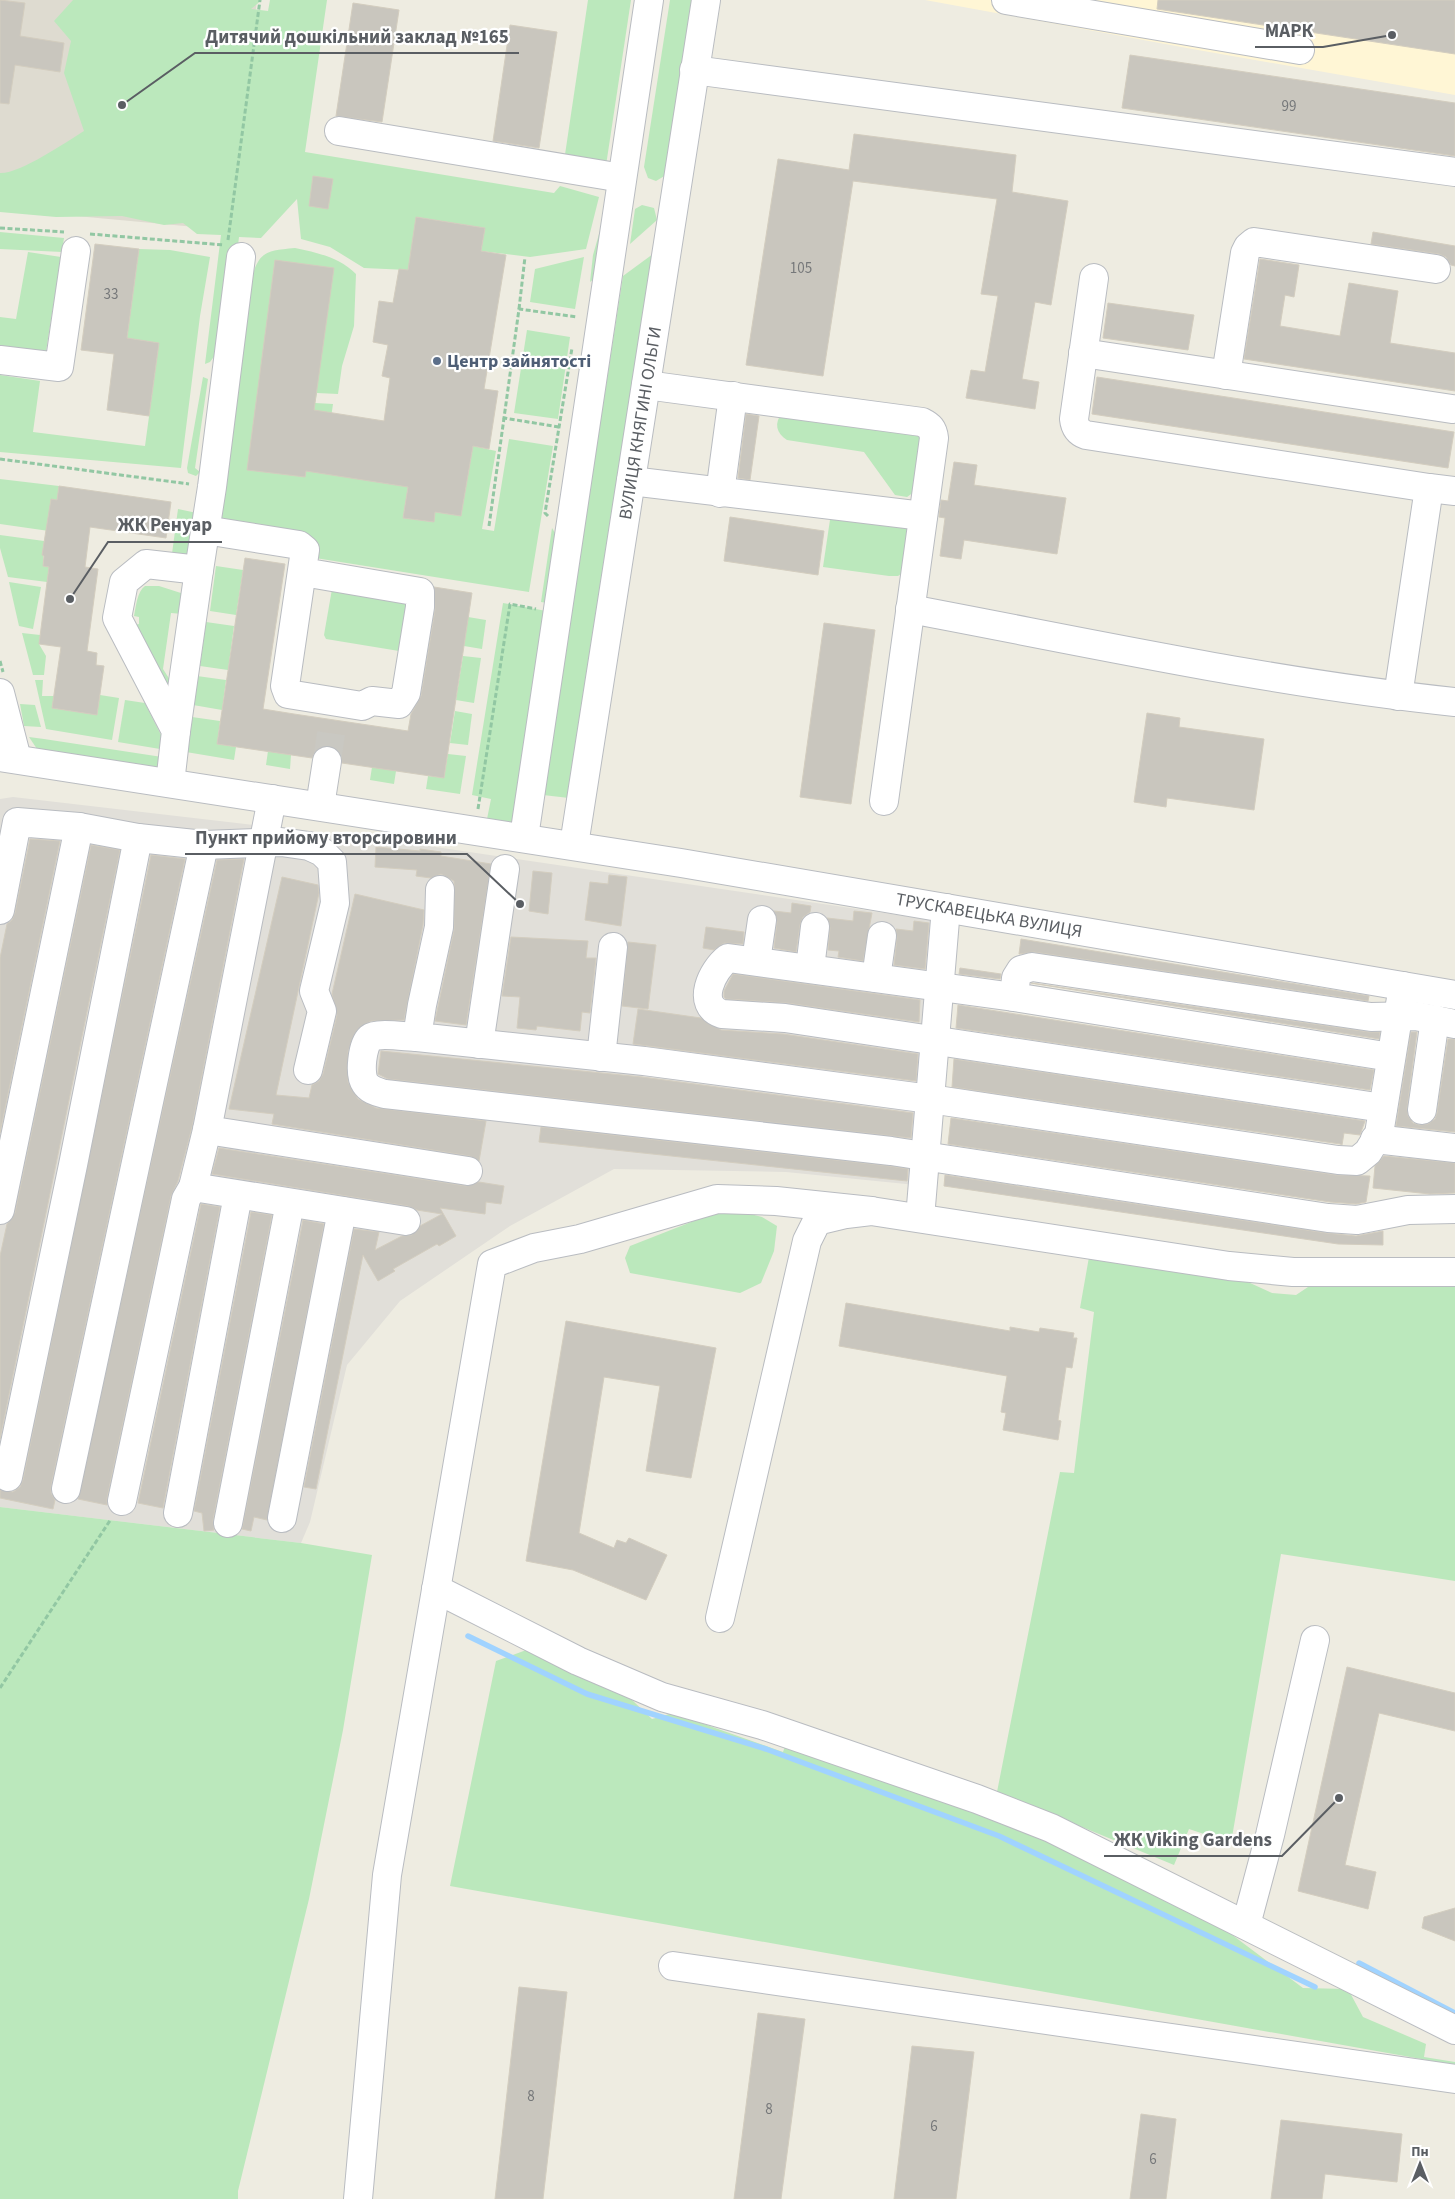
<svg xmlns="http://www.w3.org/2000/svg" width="1455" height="2199" viewBox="0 0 1455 2199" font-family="'Source Sans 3',sans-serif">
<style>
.commercial{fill:#fff6d5}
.industrial{fill:#e1dfd9}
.education{fill:#dedbd0}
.green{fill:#bbe8bc}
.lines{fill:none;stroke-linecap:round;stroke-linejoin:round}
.stream{stroke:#a0d3ff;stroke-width:5.5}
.building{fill:#c9c6be;stroke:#d3cdbf}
.minor-tunnel{stroke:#c9c8c2;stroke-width:28;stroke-dasharray:28 14;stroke-linecap:butt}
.minor-casing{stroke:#b9bcc1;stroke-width:30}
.path{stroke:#92c7a3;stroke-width:3;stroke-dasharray:5 2.5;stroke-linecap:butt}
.minor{stroke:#fff;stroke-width:28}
.service-dot{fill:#5c6f8a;stroke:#fff;stroke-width:2}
.labels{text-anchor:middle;stroke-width:4.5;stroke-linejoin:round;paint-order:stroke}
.number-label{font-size:15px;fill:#76787a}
.service-label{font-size:18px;font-weight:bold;fill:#4e5e75;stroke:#fff;text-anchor:start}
.street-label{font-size:18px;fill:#5a5e63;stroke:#fff}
.leader{fill:none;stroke:#5a5e63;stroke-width:2}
.callout-dot{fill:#5a5e63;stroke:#fff;stroke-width:2}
.callout-label{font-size:19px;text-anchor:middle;font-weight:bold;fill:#5a5e63;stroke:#fff;stroke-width:4.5;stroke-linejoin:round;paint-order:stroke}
</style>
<rect width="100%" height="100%" fill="#eeece1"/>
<polygon class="commercial" points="925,0 1455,0 1455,95 1198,50"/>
<polygon class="industrial" points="13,797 408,843 932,920 916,1185 786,1172 614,1169 510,1226 400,1301 347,1365 310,1522 301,1543 0,1507 0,799"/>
<polygon class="education" points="0,0 257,0 228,230 0,209"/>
<g class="green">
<path d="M73,0H262L251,9L268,11L270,0H327L305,152L554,193L560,186L599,197L586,249L530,257L481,251L485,228L417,217L408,270L364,268L330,247L301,239L297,199L261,238L239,237L227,339L210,362L205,364L221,235L197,234L183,223L164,225L122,216L56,217L0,212V173C20,174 66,142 84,131L64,73L71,41L54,21Z"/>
<polygon points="588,0 631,0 605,172 563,168"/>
<polygon points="670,0 694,0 666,175 656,181 648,178 644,167"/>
<polygon points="642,205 654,208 657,220 630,244 635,209"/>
<polygon points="607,206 606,269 590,282 593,255"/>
<polygon points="0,232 64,238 62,252 0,249"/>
<path d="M295,248C318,253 339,257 356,274L354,326L342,366L338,394L317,393L315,403L333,404L323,473L408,487L403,518L433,522L435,512L461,516L473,446L496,451L482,529L494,531L509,439L553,446L529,592L215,542L249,286C259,253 261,251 295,248Z"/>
<polygon points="139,249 170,250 210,257 200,316 181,468 0,452 0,375 40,381 33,432 145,446 159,343 127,338"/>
<polygon points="28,252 61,257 44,364 0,358 0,317 16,319"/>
<polygon points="653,254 569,798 543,795 623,276"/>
<polygon points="584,257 575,309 530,302 535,269"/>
<polygon points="527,330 570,337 558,419 514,413"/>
<polygon points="203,377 208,379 195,468 200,472 196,476 188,473 187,468"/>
<path d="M782,413L913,427L923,438L914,492L907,497L895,495L864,452L787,440C776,433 774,423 782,413Z"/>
<polygon points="0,479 59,486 57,500 51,499 49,531 0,524"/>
<polygon points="178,509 197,513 191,565 171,561"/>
<polygon points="831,513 908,527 904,572 898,576 889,576 823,567"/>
<polygon points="552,528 563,546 554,604 541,602"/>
<polygon points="0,535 44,541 43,566 49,567 47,582 8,577 0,548"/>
<polygon points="216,566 243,570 236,615 210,611"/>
<polygon points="9,582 41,587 33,629 19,626"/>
<path d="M145,586H159L184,594L183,614L171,613L163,669L170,680L171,695L135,625L139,624V617L134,616C136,606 137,592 145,586Z"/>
<polygon points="332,589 408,596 399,651 326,639 324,635"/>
<polygon points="503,603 552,612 512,829 486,824 491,799 472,795"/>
<polygon points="468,617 486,620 482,649 464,646"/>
<polygon points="206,622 234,626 228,670 200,666"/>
<polygon points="22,633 40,635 39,644 46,656 44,675 33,675"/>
<polygon points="463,656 481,658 474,703 456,700"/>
<polygon points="197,676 226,680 222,710 193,705"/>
<polygon points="35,680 43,680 42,696 54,696 52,708 97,715 100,695 119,698 112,740 46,729"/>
<polygon points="125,700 145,703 162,737 160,749 118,742"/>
<polygon points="20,704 35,705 41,727 24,726"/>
<polygon points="455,711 472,714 468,745 450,743"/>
<polygon points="192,717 220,721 217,744 236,747 234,760 186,752"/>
<polygon points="29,737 44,739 162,757 160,765 151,771 37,749"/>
<polygon points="268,751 291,755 290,769 266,765"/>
<polygon points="448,754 466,756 460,794 426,789 428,776 444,778"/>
<polygon points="372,767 396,771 394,784 370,780"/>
<polygon points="727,1208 762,1217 777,1226 774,1251 761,1283 740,1293 630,1273 625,1258 630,1246"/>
<polygon points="1089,1257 1237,1277 1272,1293 1296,1295 1311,1285 1455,1280 1455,1581 1281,1554 1231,1843 1189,1829 1174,1865 997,1792 1060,1472 1074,1473 1094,1312 1080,1308"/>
<polygon points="0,1507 301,1543 372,1555 343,1730 309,1899 238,2191 238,2199 0,2199"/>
<polygon points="529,1649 632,1700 652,1719 673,1713 783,1752 787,1741 1047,1834 1199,1910 1303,1988 1348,1989 1363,2017 1426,2044 1424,2057 1455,2062 1455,2065 450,1886 496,1661"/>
</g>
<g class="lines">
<g class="stream">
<polyline points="468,1636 587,1694 766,1749 999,1836 1315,1987"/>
<polyline points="1359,1963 1455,2013"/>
</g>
</g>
<g class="building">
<polygon points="0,0 25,3 20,36 64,43 60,72 15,65 9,104 0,103"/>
<polygon points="1158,0 1455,0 1455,54 1157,9"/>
<polygon points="353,3 399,10 382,122 336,116"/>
<polygon points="510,25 557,32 539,148 493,141"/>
<polygon points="1130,55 1455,103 1455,156 1122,108"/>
<polygon points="854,134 1016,155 1012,192 1068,201 1051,305 1035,302 1022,379 1039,382 1035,409 966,398 971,370 985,372 998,296 981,294 997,199 853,181 823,376 746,365 778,159 849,170"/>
<polygon points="313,176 333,179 328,209 309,206"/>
<polygon points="416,217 485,228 481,251 506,255 484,389 498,391 489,449 473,446 461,516 435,512 434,522 403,518 408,487 306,471 305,477 247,470 275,260 334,268 314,410 384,421 390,378 382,376 388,345 373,342 379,301 393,303 399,269 408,270"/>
<polygon points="1373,232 1455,246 1455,266 1451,265 1446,257 1439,254 1371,244"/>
<polygon points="95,244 139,249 127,338 159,343 149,416 107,410 114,354 81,350"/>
<polygon points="1260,259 1299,265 1294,297 1285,295 1280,326 1340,336 1349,283 1398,291 1390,343 1455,353 1455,391 1244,359"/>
<polygon points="1108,303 1194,315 1188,350 1103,338"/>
<polygon points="1097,377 1454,432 1448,468 1092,414"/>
<polygon points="746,414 759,416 750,480 738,478"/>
<polygon points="954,462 977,465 974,485 1066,498 1057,554 964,540 961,559 940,556 945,518 939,517 941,500 948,501"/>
<polygon points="59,486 171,502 166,538 90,527 85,567 98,569 87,651 97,653 96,665 104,666 97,715 52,708 61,647 39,644 49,567 43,566 44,556 42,555 51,499 57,500"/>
<polygon points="730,517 824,531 818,575 724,561"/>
<polygon points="245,558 285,564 263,709 294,714 408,731 411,714 421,696 435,610 434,587 472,593 444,778 342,763 341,755 337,749 329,746 321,747 315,752 312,758 217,744"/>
<polygon points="824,623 875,630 851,804 800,797"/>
<polygon points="1147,713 1180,718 1179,727 1264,739 1254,810 1167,798 1166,807 1134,802"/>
<polygon points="30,839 60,841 0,1133 0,958 7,924 12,920 15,913"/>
<polygon points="91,845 120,850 0,1439 0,1256 7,1224 15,1213"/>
<polygon points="376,847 420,851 420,849 441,852 441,856 491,864 466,1025 435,1021 454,930 454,881 441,874 431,878 416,876 417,870 375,867"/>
<polygon points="151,855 185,859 51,1486 51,1493 55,1500 53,1509 0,1498 0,1490 13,1492 20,1487 23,1480"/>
<polygon points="244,859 192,1127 178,1181 171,1196 107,1498 107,1505 78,1499 217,860"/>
<polygon points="533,871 552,873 548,914 529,911"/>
<polygon points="609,875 627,877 621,926 585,920 590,882 608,884"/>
<polygon points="282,877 318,885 319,893 276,1095 309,1098 312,1085 319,1081 323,1074 337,1015 332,994 355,894 424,910 423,925 404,1020 371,1021 358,1029 348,1051 348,1082 358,1099 376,1108 486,1121 479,1161 470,1156 272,1124 274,1114 229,1109"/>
<polygon points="792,903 811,906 810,912 803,917 800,925 796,952 774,948 777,922 774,911 791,913"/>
<polygon points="854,911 872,913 863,961 838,957 839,951 828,950 830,928 827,918 853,921"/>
<polygon points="914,921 929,923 925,969 894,965 897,938 896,929 913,931"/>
<polygon points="706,927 744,932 743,944 724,943 714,950 703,948"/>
<polygon points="511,937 588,941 586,958 596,958 590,1013 582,1012 580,1031 537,1026 536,1030 517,1028 520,997 502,996"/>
<polygon points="1021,939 1369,996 1368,1001 1034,952 1019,954"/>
<polygon points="628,942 656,945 648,1009 622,1006"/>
<polygon points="960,968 1001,974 1000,979 959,974"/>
<polygon points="733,974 920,1000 919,1022 787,1003 726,999 724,997 724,991"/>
<polygon points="1031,983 1369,1032 1380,1032 1379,1039"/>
<polygon points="958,1005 1374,1070 1370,1090 956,1028"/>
<polygon points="638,1009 701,1018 721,1030 783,1034 918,1054 916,1081 633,1044"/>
<polygon points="1411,1032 1417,1032 1407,1108 1408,1116 1413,1123 1419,1125 1428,1124 1435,1119 1437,1113 1448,1039 1455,1039 1455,1132 1396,1126"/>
<polygon points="381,1051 642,1077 913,1113 911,1138 388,1079 378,1074"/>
<polygon points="954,1059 1365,1121 1360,1135 1344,1133 1342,1145 1340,1144 952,1087"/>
<polygon points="951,1118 1336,1175 1370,1176 1366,1202 1356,1204 1330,1202 948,1144"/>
<polygon points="541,1127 889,1166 908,1169 907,1181 539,1142"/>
<polygon points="219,1148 466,1186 479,1182 504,1186 501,1204 486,1202 485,1214 440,1208 456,1236 439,1246 437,1244 393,1269 395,1271 378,1281 363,1255 316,1489 304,1487 354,1229 379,1232 375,1250 402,1236 412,1235 420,1226 442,1214 417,1210 408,1206 212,1174"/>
<polygon points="1384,1156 1455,1163 1455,1193 1430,1194 1373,1188 1375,1166"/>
<polygon points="945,1175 1326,1233 1356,1236 1383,1231 1383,1245 1338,1244 944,1186"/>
<polygon points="201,1204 220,1207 163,1508 138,1503"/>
<polygon points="251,1212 272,1215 213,1520 214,1530 204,1531 202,1513 194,1511"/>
<polygon points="303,1220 324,1224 267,1520 254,1517 251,1531 242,1529"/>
<polygon points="846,1303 1010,1331 1010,1327 1039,1332 1040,1328 1074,1333 1073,1338 1077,1338 1072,1368 1066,1367 1058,1420 1061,1421 1058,1440 1003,1430 1006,1413 1001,1412 1007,1376 839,1346"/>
<polygon points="566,1321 716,1348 691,1478 646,1471 660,1386 604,1377 579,1533 614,1548 617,1540 626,1543 629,1538 667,1555 646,1600 573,1570 526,1561"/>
<polygon points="1347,1667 1455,1693 1455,1731 1379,1713 1345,1865 1376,1872 1368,1909 1298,1891"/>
<polygon points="1455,1908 1455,1941 1422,1928 1424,1917"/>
<polygon points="519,1987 567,1992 543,2199 495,2199"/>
<polygon points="758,2013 805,2019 781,2199 734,2199"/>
<polygon points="912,2046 974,2052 956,2199 894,2199"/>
<polygon points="1141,2114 1176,2119 1166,2199 1130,2199"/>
<polygon points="1281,2120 1402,2134 1397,2182 1325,2174 1322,2199 1271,2199"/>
</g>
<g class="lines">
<polyline class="minor-tunnel" points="327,761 333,720"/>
<g class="minor-casing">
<g id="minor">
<polyline points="1006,0 1300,50"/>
<polyline points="694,70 1455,172"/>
<polyline points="339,131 622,178"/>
<path d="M1094,278L1074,419C1075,428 1078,432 1086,435L1429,488L1398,696"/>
<polyline points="1083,353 1452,409"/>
<polyline points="0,360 59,367 76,251"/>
<polyline points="1226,375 1245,253 1248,247 1254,242 1436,269"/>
<path d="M646,385L922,422C930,426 933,429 934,438L884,801"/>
<polyline points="631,481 923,516"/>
<polyline points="1429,488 1455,491"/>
<polyline points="720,493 733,396"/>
<polyline points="205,530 299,545 305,550 285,686 288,694 362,706 372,701 399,704 406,693 420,607 420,592 303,572"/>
<path d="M910,609C1091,643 1272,683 1455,702"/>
<polyline points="0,693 17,759"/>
<polyline points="176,731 199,570"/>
<polyline points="0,757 681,863 1455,995"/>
<polyline points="170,783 176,731 117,618 124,582 146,564 199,570 212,487 241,257"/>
<polyline points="320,806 327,761"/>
<polyline points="524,837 649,0"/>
<polyline points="574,845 706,0"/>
<polyline points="440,890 439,927 422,1005 417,1037 644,1061 930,1099 1338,1160 1357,1161 1368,1152 1379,1134 1403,986"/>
<polyline points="0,910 17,822 79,827 138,838 204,845 281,842 309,846 322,852 332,862 335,903 314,991 322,1011 308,1070"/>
<polyline points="756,961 762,920"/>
<polyline points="810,968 815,927"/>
<polyline points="876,978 882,936"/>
<path d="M1014,997L728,958C712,970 695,1005 722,1014L785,1018L1383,1108"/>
<path d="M417,1037C407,1037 377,1032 370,1038C362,1045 359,1075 365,1083C370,1091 378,1092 385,1094L891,1151L1328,1218L1357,1220L1408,1210L1455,1209"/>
<polyline points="479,1044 505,869"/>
<polyline points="601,1057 613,947"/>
<polyline points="1391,1057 1014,997 1016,978 1021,970 1032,967 1371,1017 1416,1016 1455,1024"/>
<polyline points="1422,1110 1435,1019"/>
<polyline points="207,1130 468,1171"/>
<polyline points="1375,1139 1455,1148"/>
<polyline points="193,1187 406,1221"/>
<polyline points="0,1210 79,827"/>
<polyline points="920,1218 946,908"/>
<polyline points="8,1477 73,1165 138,838"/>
<polyline points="66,1489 204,845"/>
<polyline points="122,1501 186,1199 193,1187 207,1130 272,799"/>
<polyline points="178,1513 238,1195"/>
<polyline points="282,1518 342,1211"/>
<polyline points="228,1523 290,1203"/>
<polyline points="436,1589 578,1661 662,1697 762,1725 977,1799 1051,1828 1455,2030"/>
<polyline points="720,1618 807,1241 817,1221 846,1214 871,1211 1229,1266 1293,1272 1455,1272"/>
<polyline points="1246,1925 1270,1835 1315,1640"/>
<polyline points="673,1966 1455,2079"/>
<polyline points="358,2199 387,1875 492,1264 534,1248 580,1239 717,1199 776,1201 871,1211"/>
</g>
</g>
<g class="path">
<polyline points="0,228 64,232"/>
<polyline points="90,234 224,245"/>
<polyline points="228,240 260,0"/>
<polyline points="519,309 525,257"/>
<polyline points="559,427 504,418 519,309 577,317"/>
<polyline points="0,459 189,484"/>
<polyline points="548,516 545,513 572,348"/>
<polyline points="489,526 504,418"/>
<polyline points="0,661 3,672"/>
<polyline points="478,809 510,604 536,609"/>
<polyline points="0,1688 111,1519"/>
</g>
<use href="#minor" class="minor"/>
</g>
<circle class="service-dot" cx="437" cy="361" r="5"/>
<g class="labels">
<g class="number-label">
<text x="1289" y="111">99</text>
<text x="801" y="273">105</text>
<text x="111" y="299">33</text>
<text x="531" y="2101">8</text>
<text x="769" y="2114">8</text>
<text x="934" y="2131">6</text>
<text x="1153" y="2164">6</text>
</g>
<g class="service-label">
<text x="447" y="367">Центр зайнятості</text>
</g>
<g class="street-label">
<text transform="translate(640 423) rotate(-81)" y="6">ВУЛИЦЯ КНЯГИНІ ОЛЬГИ</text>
<text transform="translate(989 915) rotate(10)" y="6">ТРУСКАВЕЦЬКА ВУЛИЦЯ</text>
</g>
</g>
<path class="leader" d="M1392 35L1323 47H1255M122 105L195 53H519M70 599L108 542H222M520 904L467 854H185M1339 1798L1282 1856H1104"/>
<g class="callout-dot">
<circle cx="1392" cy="35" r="5"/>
<circle cx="122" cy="105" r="5"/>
<circle cx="70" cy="599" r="5"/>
<circle cx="520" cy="904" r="5"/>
<circle cx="1339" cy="1798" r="5"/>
</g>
<g class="callout-label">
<text x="1289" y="37">МАРК</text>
<text x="357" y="43">Дитячий дошкільний заклад №165</text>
<text x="165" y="531">ЖК Ренуар</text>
<text x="326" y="844">Пункт прийому вторсировини</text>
<text x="1193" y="1846">ЖК Viking Gardens</text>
</g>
<g transform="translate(1420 2164)" stroke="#ffffff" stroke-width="4" paint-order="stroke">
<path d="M0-4L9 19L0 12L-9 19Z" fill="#5a5e63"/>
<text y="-8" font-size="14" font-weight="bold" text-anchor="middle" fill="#5a5e63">Пн</text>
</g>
</svg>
